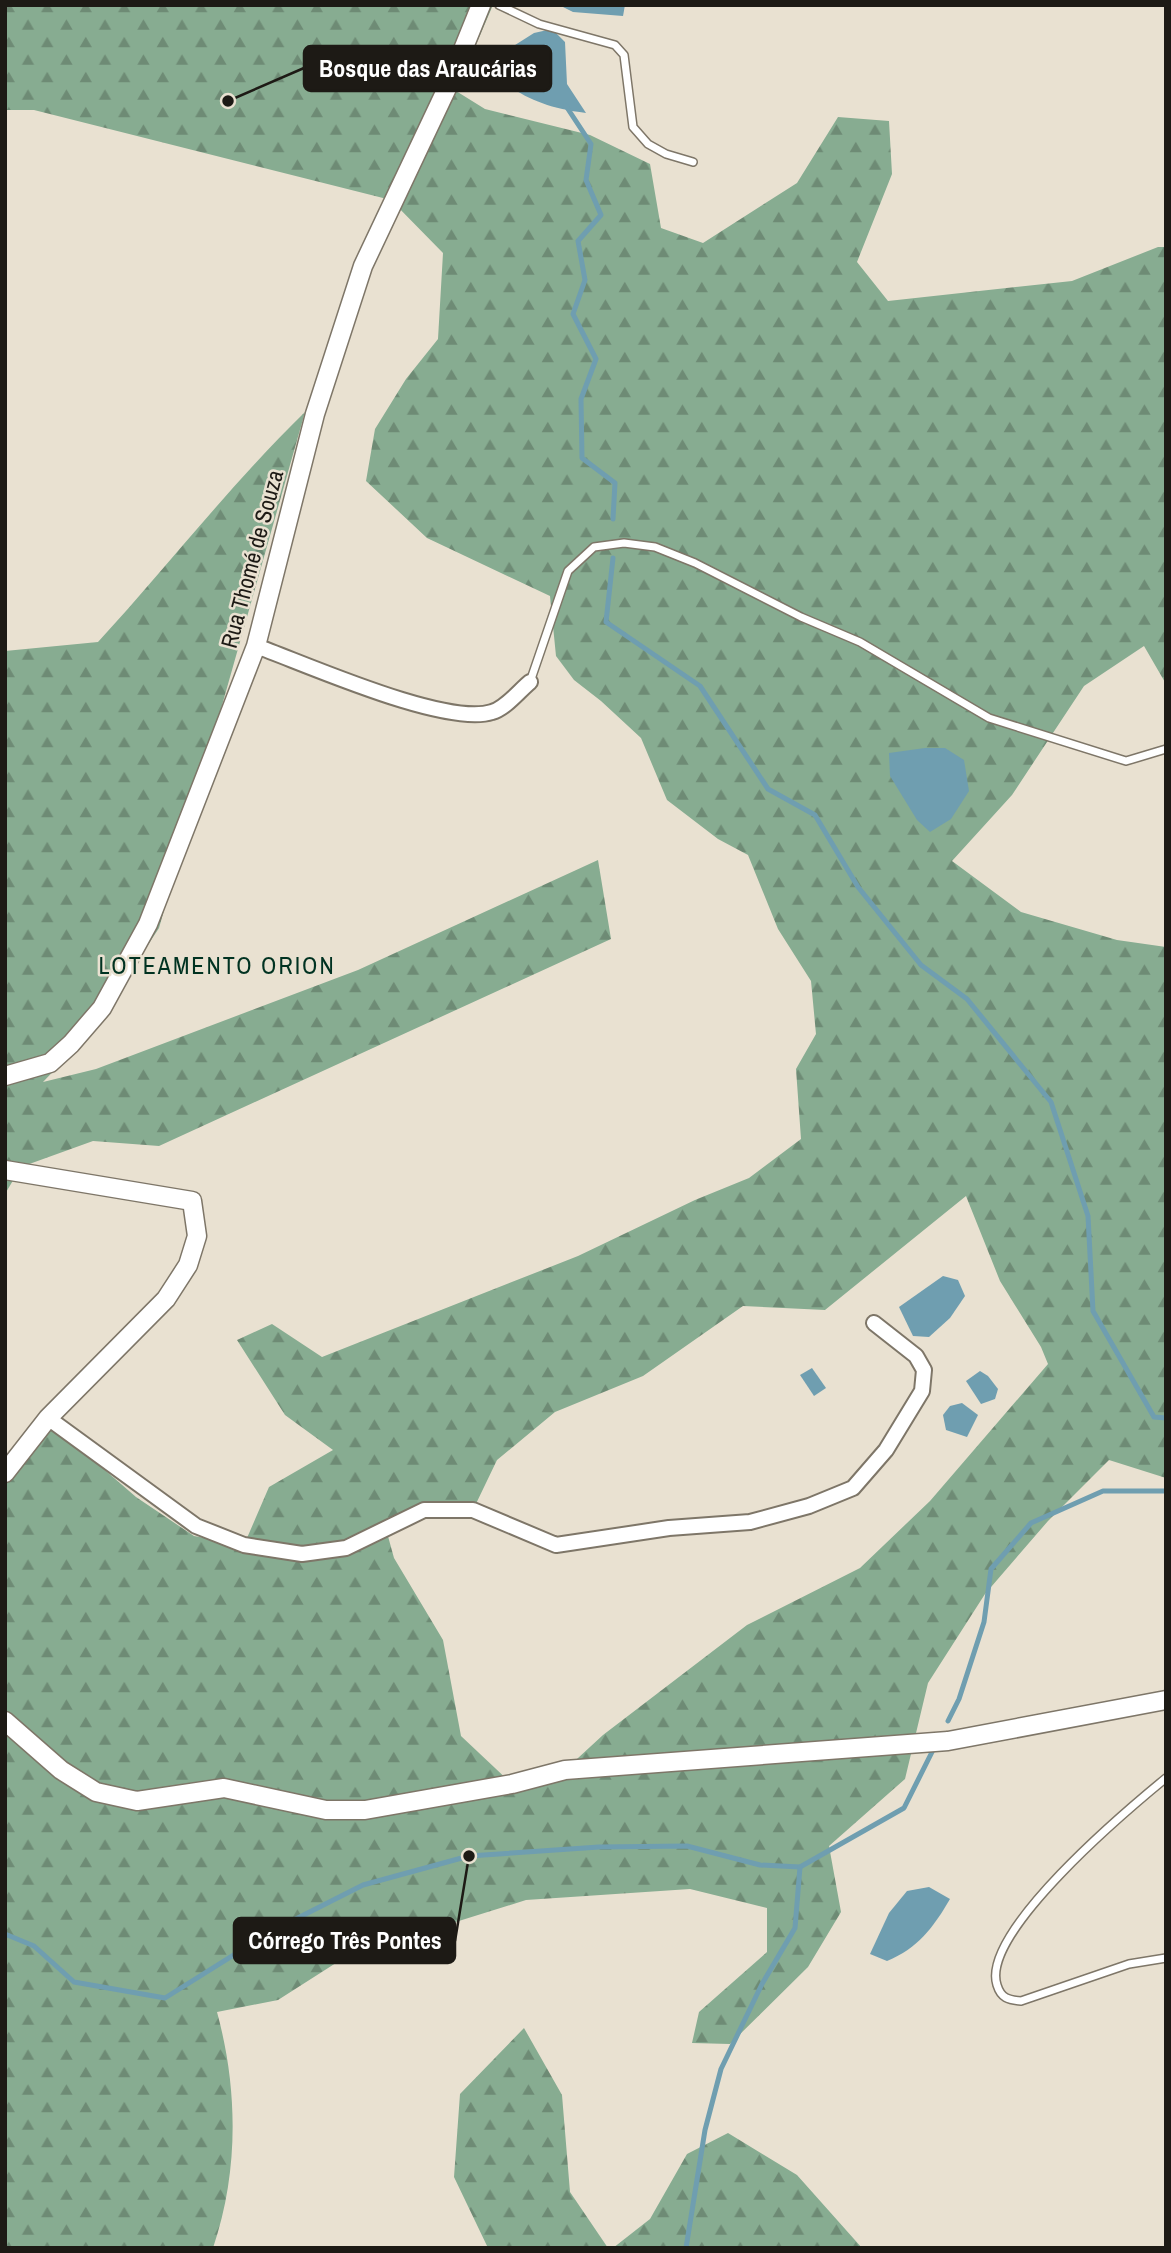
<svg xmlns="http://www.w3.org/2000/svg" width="1171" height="2253" viewBox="0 0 1171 2253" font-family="'Archivo Narrow',sans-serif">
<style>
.forest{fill:url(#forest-firs);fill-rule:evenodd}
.water{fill:#6f9eb0}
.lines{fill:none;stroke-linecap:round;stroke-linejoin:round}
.stream{stroke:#6f9eb0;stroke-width:5}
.service-casing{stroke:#7e7668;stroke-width:10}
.minor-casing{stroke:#7e7668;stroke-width:18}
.tertiary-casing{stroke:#7e7668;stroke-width:21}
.service{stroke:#fff;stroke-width:7}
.minor{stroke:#fff;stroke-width:14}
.tertiary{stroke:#fff;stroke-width:18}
.labels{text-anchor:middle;stroke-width:5;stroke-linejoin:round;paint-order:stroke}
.street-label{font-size:23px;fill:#1d1a15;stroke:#e9e1d1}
.neighbourhood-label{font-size:24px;letter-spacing:2px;fill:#003221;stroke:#e9e1d1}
.leader{fill:none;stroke:#1d1a15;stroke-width:2.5}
.callout-dot{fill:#1d1a15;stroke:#e9e1d1;stroke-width:2.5}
.callout{fill:#1d1a15;stroke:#1d1a15;stroke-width:2.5}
.callout-label{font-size:24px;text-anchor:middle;font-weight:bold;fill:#fff}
</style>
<defs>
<pattern id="forest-firs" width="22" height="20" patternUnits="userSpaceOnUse" patternTransform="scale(1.75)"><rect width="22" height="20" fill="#87ac91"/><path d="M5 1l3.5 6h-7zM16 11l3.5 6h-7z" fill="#6e8b75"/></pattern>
</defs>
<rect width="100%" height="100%" fill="#e9e1d1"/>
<g class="forest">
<path d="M5,5H493L456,91L485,109L590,135L650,164L661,228L703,243L797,183L838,117L889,121L892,174L857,262L888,301L1072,281L1158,247H1166V684L1144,646L1084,686L1012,795L952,861L1021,912L1117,940L1166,947V1478L1109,1460L1048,1521L985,1594L928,1683L905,1779L829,1846L841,1912L808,1967L730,2044L692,2043L699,2012L767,1952V1908L690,1889L526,1900L430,1930L361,1947L278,2000L217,2012C238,2089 239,2171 213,2248H5V1472L54,1426L136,1497L194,1536L244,1545L269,1487L333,1450L285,1415L237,1340L272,1324L322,1357L578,1256L695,1200L749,1178L801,1139L796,1069L816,1034L811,981L778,929L748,855L718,839L667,800L641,738L601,701L574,680L556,656L550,596L427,538L366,481L375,429L406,379L438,339L443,253L391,200L34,110H5ZM966,1196L1000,1281L1041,1347L1048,1364L930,1501L860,1568L747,1625L603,1735L565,1770L512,1784L461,1736L443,1640L394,1558L386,1529L424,1510H473L497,1460L555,1412L643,1376L743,1306L825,1310Z"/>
<path d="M305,412L159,928L91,1032L43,1082L96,1069L358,970L598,860L611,939L159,1146L93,1141L21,1167L5,1194V651L98,642C168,566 231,484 305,412Z"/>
<polygon points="524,2028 562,2095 570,2192 608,2248 488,2248 454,2177 460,2094"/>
<polygon points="728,2133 797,2175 862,2248 613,2248 650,2219 687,2154"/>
</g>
<g class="water">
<polygon points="559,5 625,5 623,16 573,12"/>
<path d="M552,29L565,42L567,84L586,113C539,107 518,95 482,66L534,33Z"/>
<polygon points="925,748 945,748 964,760 969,791 951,819 930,832 917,820 890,776 889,753"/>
<polygon points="943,1276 958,1280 965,1296 950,1318 929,1337 913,1336 899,1307"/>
<polygon points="812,1368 826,1388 814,1396 800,1375"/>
<polygon points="980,1371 988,1376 998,1389 995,1399 981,1404 966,1381"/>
<polygon points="962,1403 978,1415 967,1437 946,1430 943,1415 950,1406"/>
<path d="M929,1887L950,1899C933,1928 918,1948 887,1961L870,1954L889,1913L907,1891Z"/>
</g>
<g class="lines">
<g class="stream">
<polyline points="566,106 591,144 586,180 601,215 578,241 585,280 573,314 596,359 581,399 582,458 615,483 613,519"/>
<polyline points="613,558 606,622 700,686 768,789 815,815 858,887 921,965 967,999 1051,1102 1088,1216 1093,1311 1154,1417 1166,1418"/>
<polyline points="948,1721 959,1699 984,1622 991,1569 1031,1523 1103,1491 1166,1491"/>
<polyline points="5,1934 34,1946 74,1982 165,1998 272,1931 363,1885 469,1856 599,1847 687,1846 760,1865 800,1867 904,1808 932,1752"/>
<polyline points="686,2248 705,2130 721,2069 762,1984 795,1928 800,1867"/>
</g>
<g class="service-casing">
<g id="service">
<polyline points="499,5 539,24 615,45 624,55 633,127 648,144 666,154 693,162"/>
<polyline points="530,682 568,571 594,547 624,543 655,547 695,563 801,617 860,642 989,718 1126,761 1166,749"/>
<path d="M1166,1778C1127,1810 980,1933 997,1985C1001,1998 1008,2000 1021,2001L1129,1964L1166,1958"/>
</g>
</g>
<g class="minor-casing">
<g id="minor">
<path d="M256,646C306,664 446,727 492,712C506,708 519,691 530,682"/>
<polyline points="48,1418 196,1526 244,1545 302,1554 346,1548 424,1510 473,1510 556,1545 669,1528 750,1522 809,1506 853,1488 886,1450 922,1391 924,1370 916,1356 874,1323"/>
</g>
</g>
<g class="tertiary-casing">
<g id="tertiary">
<polyline points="5,1076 50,1063 71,1044 102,1008 148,924 256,646 315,414 363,266 449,84 481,5"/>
<polyline points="5,1170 192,1201 197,1236 188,1265 166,1299 48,1418 5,1473"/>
<polyline points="5,1721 61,1770 96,1792 137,1801 224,1788 326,1810 365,1810 512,1784 565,1770 948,1741 1166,1700"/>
</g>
</g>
<use href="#service" class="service"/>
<use href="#minor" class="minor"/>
<use href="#tertiary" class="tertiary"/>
</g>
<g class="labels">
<g class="street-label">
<text transform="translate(252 559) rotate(-75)" y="8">Rua Thomé de Souza</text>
</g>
<g class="neighbourhood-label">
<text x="217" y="974">LOTEAMENTO ORION</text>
</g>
</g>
<path class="leader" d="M228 101L304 68M469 1856L455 1941"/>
<g class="callout-dot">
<circle cx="228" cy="101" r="7"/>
<circle cx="469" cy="1856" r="7"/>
</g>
<g class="callout">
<rect x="304" y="46" width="247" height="45" rx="7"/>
<rect x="234" y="1918" width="221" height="45" rx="7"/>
</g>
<g class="callout-label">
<text x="428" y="77">Bosque das Araucárias</text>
<text x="345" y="1949">Córrego Três Pontes</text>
</g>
<rect width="1171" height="2253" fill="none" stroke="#1d1a15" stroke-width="14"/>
</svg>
